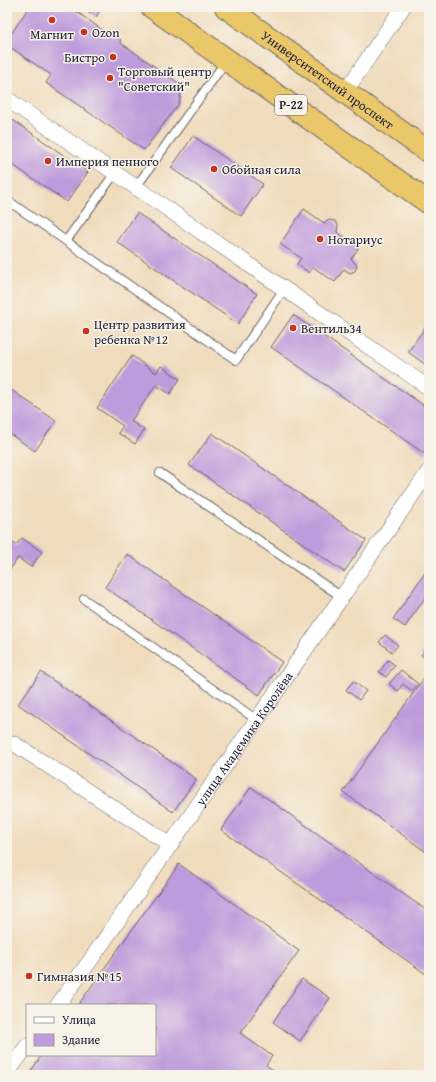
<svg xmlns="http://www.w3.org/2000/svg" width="436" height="1082" viewBox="0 0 436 1082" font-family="'Gentium Book Plus',serif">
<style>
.building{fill:#be9bdc}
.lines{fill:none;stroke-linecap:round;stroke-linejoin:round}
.service-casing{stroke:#6a6368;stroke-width:10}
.minor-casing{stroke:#6a6368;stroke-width:16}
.trunk-casing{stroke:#6a6368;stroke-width:24}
.service{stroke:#fff;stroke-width:8}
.minor{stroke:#fff;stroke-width:15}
.trunk{stroke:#eac769;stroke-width:22}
.poi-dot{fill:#c8321e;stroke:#f7f3e8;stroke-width:1.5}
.labels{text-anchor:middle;stroke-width:3;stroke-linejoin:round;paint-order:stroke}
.shield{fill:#f7f3e8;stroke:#62616f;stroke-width:1}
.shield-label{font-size:12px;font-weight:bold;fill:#22223b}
.poi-label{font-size:13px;fill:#22223b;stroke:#f7f3e8;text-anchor:start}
.street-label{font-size:13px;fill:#22223b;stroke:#f7f3e8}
</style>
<rect width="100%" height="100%" fill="#f7f3e8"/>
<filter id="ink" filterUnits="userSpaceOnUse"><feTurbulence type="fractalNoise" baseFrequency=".025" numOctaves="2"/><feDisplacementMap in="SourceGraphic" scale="8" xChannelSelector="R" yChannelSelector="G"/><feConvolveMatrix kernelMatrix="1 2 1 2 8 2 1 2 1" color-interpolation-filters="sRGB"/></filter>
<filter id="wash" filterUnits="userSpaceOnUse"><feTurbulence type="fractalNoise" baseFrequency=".012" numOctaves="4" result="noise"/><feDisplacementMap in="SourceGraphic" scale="16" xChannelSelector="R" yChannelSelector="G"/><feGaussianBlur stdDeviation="0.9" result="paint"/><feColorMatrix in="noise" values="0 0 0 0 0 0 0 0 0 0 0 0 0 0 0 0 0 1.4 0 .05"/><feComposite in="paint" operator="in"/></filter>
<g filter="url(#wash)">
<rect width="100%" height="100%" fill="#f0dcbc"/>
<g id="blocks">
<g class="building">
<polygon points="29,7 70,7 108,34 117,35 120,39 121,43 177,82 181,88 180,100 178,105 144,150 46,83 51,75 7,45 7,40"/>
<polygon points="82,7 102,7 96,17"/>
<polygon points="7,116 88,172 67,202 7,161"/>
<polygon points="193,136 263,184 241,216 171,168"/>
<polygon points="304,209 324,223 329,220 335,221 338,225 337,232 359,247 351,259 357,265 355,271 350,273 344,269 335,282 313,267 309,273 297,264 301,258 280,244"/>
<polygon points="137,213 257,294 238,324 117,242"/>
<polygon points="293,315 429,409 429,448 425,454 271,347"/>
<polygon points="426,326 429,328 429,367 408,352"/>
<polygon points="132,356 156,373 161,366 180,379 170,394 156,385 131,421 144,430 135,444 118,433 123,426 97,408"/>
<polygon points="7,387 56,421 35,451 7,432"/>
<polygon points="212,433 366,540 344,572 189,465"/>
<polygon points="22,538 42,552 31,567 18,558 7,574 7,539 16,545"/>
<polygon points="127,554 282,662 259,695 105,587"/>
<polygon points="429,567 429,592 405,627 393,619"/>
<polygon points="385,635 398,645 392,652 379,642"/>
<polygon points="429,645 429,661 421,655"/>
<polygon points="388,660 395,665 386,677 379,672"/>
<polygon points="401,670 418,684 412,691 403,684 398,691 389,684"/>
<polygon points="429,671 429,854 343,792"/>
<polygon points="41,672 196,779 173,812 18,704"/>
<polygon points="353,681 366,691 359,700 346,690"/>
<polygon points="251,787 429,912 429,976 221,830"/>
<polygon points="179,864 299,951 240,1033 272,1056 266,1065 280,1075 28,1075 42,1055 155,1055 155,1005 78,1005"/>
<polygon points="302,979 330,998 300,1041 273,1022"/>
</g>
</g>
</g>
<g filter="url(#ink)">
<use href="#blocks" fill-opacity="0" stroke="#6a6368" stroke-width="1"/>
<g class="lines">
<g class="service-casing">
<g id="service">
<polyline points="115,173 66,241 236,360 284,289"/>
<polyline points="136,187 226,61"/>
<polyline points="7,200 66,241"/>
<polyline points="160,473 342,597"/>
<polyline points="84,599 257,720"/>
<polyline points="7,751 13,743"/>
</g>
</g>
<g class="minor-casing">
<g id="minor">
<polyline points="345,92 403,7"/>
<polyline points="7,99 429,388"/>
<polyline points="13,743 171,845"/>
<path id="s1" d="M58,1005L92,958L429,471"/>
<polyline points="7,1073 27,1046"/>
</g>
</g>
<g class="trunk-casing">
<g id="trunk">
<polyline points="152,7 429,203"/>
<path id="s2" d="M226,7L429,152"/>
</g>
</g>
<use href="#service" class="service"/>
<use href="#minor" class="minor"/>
<use href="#trunk" class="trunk"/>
</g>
</g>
<g class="poi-dot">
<circle cx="52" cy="20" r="4"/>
<circle cx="84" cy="32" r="4"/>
<circle cx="113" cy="57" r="4"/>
<circle cx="110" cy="78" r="4"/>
<circle cx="48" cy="161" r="4"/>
<circle cx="214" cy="169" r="4"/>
<circle cx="320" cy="239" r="4"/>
<circle cx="293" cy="328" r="4"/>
<circle cx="86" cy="331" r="4"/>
<circle cx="29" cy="976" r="4"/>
</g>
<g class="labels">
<rect class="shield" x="275" y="95" width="32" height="20" rx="3"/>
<g class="shield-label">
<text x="291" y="109">Р-22</text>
</g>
<g class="poi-label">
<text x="92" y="37">Ozon</text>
<text x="52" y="39" text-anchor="middle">Магнит</text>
<text x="105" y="62" text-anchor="end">Бистро</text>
<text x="118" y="76">Торговый центр<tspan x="118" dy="15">"Советский"</tspan></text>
<text x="56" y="166">Империя пенного</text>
<text x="222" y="174">Обойная сила</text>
<text x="328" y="244">Нотариус</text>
<text x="94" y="329">Центр развития<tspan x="94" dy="15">ребенка №12</tspan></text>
<text x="301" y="333">Вентиль34</text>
<text x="37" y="981">Гимназия №15</text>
</g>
<g class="street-label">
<text dy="5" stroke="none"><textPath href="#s2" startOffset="125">Университетский проспект</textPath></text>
<text dy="5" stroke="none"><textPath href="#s1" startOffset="325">улица Академика Королёва</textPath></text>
</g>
</g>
<rect width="436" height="1082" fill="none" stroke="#f7f3e8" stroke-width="24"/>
<rect x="26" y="1004" width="130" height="52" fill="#f7f3e8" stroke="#a29fa3"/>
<rect x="34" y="1017" width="20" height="6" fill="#ffffff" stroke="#a29fa3"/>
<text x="62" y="1024" font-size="12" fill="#22223b">Улица</text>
<rect x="34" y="1034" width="20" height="12" fill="#be9bdc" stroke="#a29fa3"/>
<text x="62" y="1044" font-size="12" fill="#22223b">Здание</text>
</svg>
